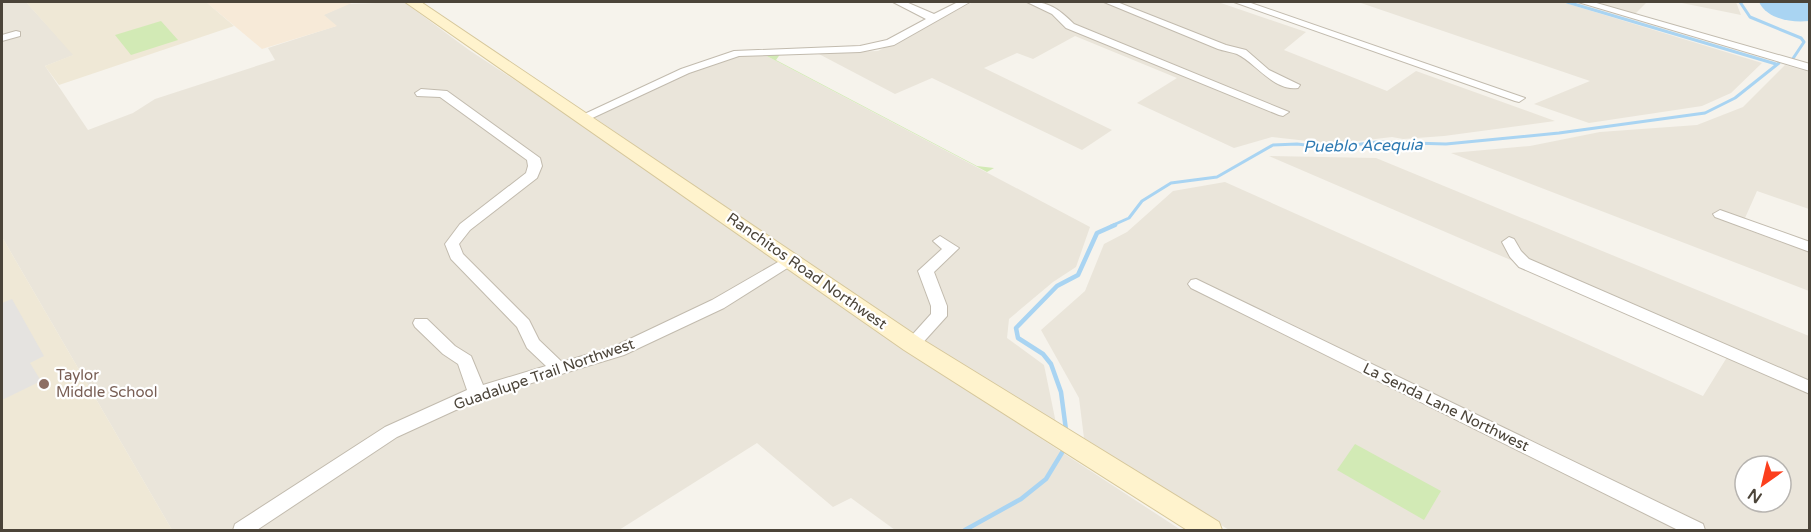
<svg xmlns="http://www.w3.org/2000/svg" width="1811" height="532" viewBox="0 0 1811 532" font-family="'Varela Round',sans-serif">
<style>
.residential{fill:#eae5da;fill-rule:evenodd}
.commercial{fill:#f7ead8}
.education{fill:#efe8d6}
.green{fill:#d2eab5}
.parking{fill:#e5e3e0}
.water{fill:#a9d4f2}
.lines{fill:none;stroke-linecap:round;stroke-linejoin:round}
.stream-far1{stroke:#a9d4f2;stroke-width:3}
.stream{stroke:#a9d4f2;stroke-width:4.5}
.street-casing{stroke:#c2bbae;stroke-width:2}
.secondary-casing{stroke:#d6c79b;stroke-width:2}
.street{fill:#fff;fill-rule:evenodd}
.secondary{fill:#fff3cd;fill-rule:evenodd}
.education-dot{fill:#8d6e63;stroke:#fff;stroke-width:2}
.labels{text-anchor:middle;stroke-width:4.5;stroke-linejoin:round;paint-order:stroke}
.street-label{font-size:15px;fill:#4b4439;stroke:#fff}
.education-label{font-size:15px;fill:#785e54;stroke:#fff;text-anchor:start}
.water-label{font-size:16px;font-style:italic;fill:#2e7ab2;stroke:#fff}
</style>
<rect width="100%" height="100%" fill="#f6f3ec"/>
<g class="residential">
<polygon points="2,2 26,2 74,55 45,66 88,130 133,113 155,99 275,60 268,48 336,26 323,15 348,4 404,2 469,50 641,163 959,385 1181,530 895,530 851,498 833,507 757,443 619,530 172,530 2,237"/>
<polygon points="973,2 1218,2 1306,32 1284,50 1387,91 1416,71 1555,121 1444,136 1403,139 1392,137 1334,144 1272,137 1234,148 1137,103 1177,78 1075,36 1033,59 1017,53 984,68 1112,130 1082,150 932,78 895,94 817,53 878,51"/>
<polygon points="1358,2 1562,2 1762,63 1731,93 1702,106 1589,123 1534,104 1590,81"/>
<polygon points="1593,2 1647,2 1635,14"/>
<polygon points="1677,2 1736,2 1741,15"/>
<polygon points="761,53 1090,227 1076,267 1053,282 1009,319 1007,338 1044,365 1057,428 852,295 592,116 688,73 740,56"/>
<polygon points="1785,65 1809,72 1809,209 1757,191 1745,218 1745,229 1809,252 1809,291 1451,153 1530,146 1600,132 1697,125 1743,107"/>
<path d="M1269,156L1376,158L1809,336V530H1229L1084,438L1079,398L1041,330L1085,291L1104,244L1127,232L1173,191L1225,182L1703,396L1729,354ZM1745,466H1781V502H1745Z"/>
</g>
<polygon class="commercial" points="206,2 354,2 324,15 337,26 262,49"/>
<g class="education">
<polygon points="26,2 206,2 234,26 59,85 45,66 73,55"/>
<polygon points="2,237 172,530 2,530"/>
</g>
<g class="green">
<polygon points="161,21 178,40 131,55 115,35"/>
<polygon points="761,53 781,53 776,60 977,166 994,168 987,172"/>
<polygon points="1355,444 1441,491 1424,520 1337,470"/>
</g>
<polygon class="parking" points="12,299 44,356 30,363 41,381 2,400 2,303"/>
<path class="water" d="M1759,2H1809V21C1791,23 1767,19 1759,2Z"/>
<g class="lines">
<g class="stream-far1">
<polyline points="1567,2 1776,64"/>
<polyline points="1740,2 1750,17 1801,38 1804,42 1792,60"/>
<polyline points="1111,226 1129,218 1142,201 1171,183 1217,177 1273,145 1297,144 1331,148 1377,142 1446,144 1559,133 1705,113 1735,98 1779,63"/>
</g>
<g class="stream">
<polyline points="1066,430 1061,392 1051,364 1043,354 1018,338 1016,328 1057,286 1078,275 1097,233 1115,225"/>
<polyline points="965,530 1021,499 1046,479 1063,451"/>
</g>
<g class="street-casing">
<g id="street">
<polygon points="893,2 906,2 934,14 958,2 970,2 894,45 860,52 739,56 689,73 588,120 580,120 578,117 681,69 734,51 860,46 887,40 926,19"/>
<path d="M1027,2C1047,0 1060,10 1074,24L1289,112L1283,116L1279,115L1066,28L1052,14Z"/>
<path d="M1104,2H1117L1226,45L1246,50L1269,70L1300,85L1298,88C1274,92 1255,62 1237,54C1231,52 1224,51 1218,49Z"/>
<polygon points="1234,2 1248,2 1525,98 1519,102 1515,101"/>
<polygon points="1578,2 1593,2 1810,64 1810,71"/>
<polygon points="16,31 20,32 20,36 2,41 2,35"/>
<polygon points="421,89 447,91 540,158 542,166 537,178 470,230 459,244 463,254 529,320 539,340 562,362 613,347 712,300 785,258 795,258 797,262 724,308 624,355 482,398 397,437 257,530 233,530 235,524 385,427 467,390 458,364 443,354 415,327 413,323 415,319 427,319 455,346 471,356 483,385 546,366 527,348 517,327 451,259 445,244 460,224 526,173 528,166 527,160 440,97 417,96 415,93"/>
<polygon points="1720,210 1810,242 1810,252 1715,217 1713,214"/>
<polygon points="940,236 959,248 934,272 947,306 947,316 918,348 906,348 904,344 931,314 931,306 918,271 942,249 933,241"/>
<polygon points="1509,237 1514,239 1521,251 1529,259 1810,381 1810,394 1519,267 1510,257 1502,242"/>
<polygon points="1196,279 1703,524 1705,530 1678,530 1191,288 1188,284 1191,280"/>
</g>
</g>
<g class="secondary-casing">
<polygon id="secondary" points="405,2 421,2 920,338 1219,522 1222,530 1187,530 904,350"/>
</g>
<use href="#street" class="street"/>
<use href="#secondary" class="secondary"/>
</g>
<circle class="education-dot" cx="44" cy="384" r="6"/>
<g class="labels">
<g class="street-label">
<text transform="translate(807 271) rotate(35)" y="5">Ranchitos Road Northwest</text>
<text transform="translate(544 374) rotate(-19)" y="5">Guadalupe Trail Northwest</text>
<text transform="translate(1446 407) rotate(26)" y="5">La Senda Lane Northwest</text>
</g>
<g class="education-label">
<text x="56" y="380">Taylor<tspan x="56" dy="17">Middle School</tspan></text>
</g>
<g class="water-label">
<text transform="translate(1363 145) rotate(-1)" y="6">Pueblo Acequia</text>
</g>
</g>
<rect width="1811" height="532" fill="none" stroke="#4b4439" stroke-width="6"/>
<g transform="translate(1763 484) rotate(214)"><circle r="28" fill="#ffffff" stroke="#b7b4b0" stroke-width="1.5"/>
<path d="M0-4.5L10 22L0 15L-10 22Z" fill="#fc3f1d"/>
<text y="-9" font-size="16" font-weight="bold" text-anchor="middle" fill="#4b4439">N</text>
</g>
</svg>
